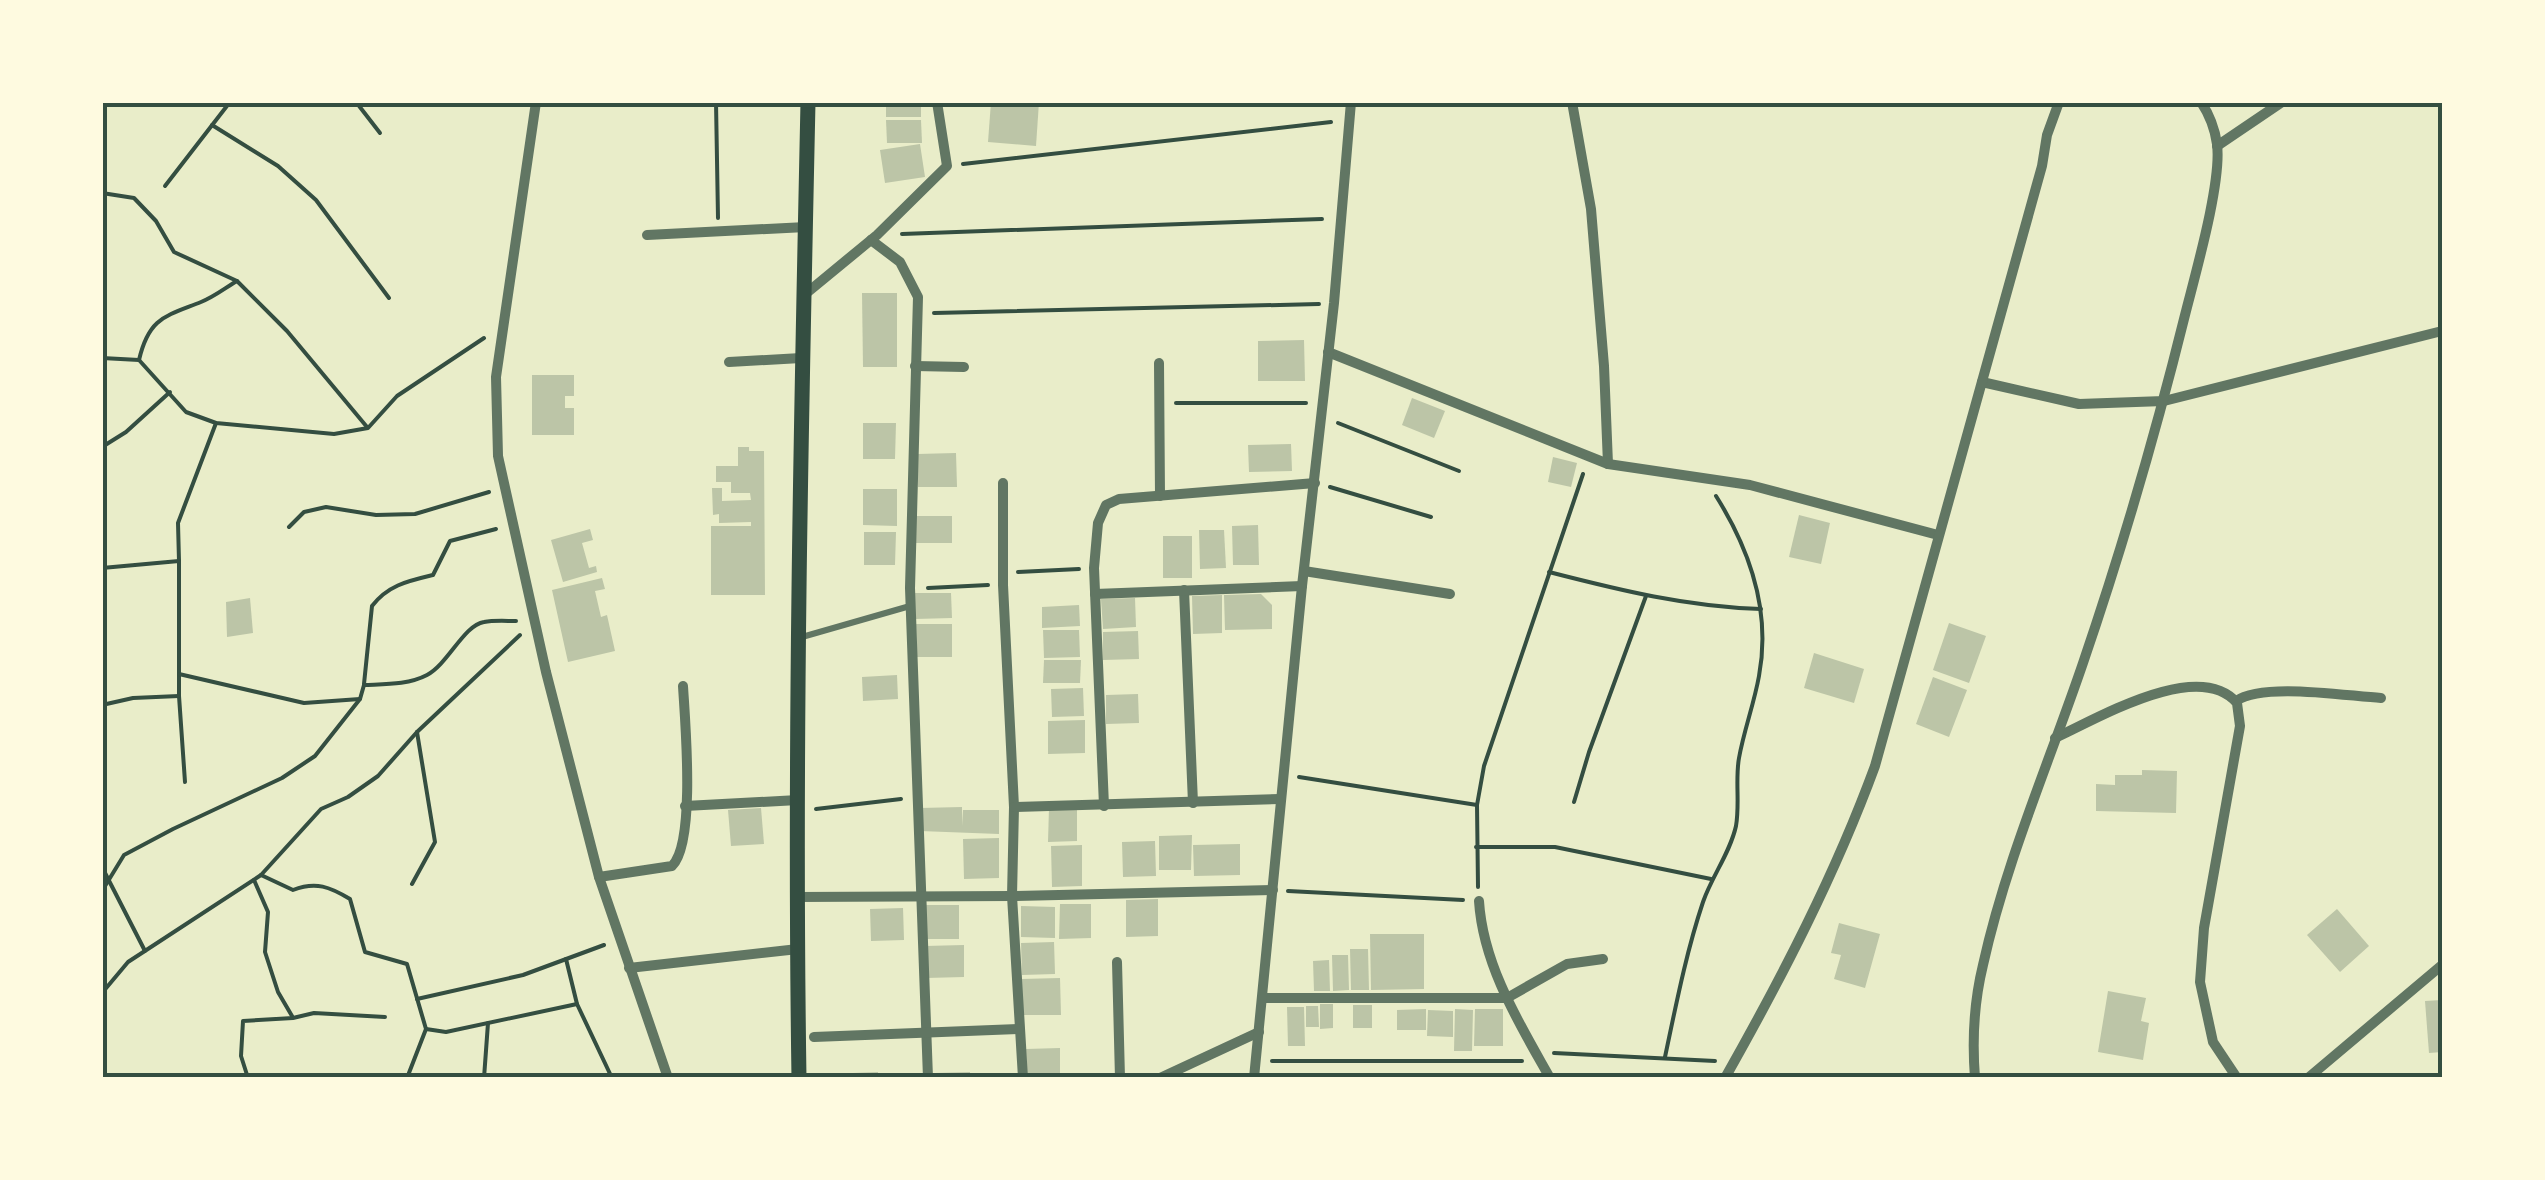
<svg xmlns="http://www.w3.org/2000/svg" width="2545" height="1180" viewBox="0 0 2545 1180" font-family="'Golos Text',sans-serif">
<style>
.building{fill:#bcc5a7}
.lines{fill:none;stroke-linecap:round;stroke-linejoin:round}
.path{stroke:#344e41;stroke-width:4}
.service{stroke:#617663;stroke-width:6}
.minor{stroke:#617663;stroke-width:10}
.secondary{stroke:#344e41;stroke-width:15}
.neatline{fill:none;stroke:#344e41;stroke-width:4}
</style>
<rect width="100%" height="100%" fill="#e9edc9"/>
<g class="building">
<rect x="886" y="102" width="35" height="15"/>
<polygon points="991,102 1039,102 1036,146 988,142"/>
<polygon points="886,120 921,120 922,143 887,143"/>
<polygon points="920,144 925,177 885,183 880,150"/>
<polygon points="862,293 897,293 897,367 863,367"/>
<polygon points="1304,340 1305,381 1258,381 1258,341"/>
<polygon points="532,375 574,375 574,396 565,396 565,408 574,408 574,435 532,435"/>
<polygon points="1412,398 1445,411 1434,438 1402,425"/>
<polygon points="863,423 896,423 895,459 863,459"/>
<polygon points="1291,444 1292,471 1249,472 1248,445"/>
<polygon points="738,447 749,447 749,451 764,451 765,595 711,595 711,526 751,526 751,522 719,523 719,514 713,515 712,488 722,488 722,501 751,500 750,493 731,493 731,482 716,482 716,466 738,466"/>
<polygon points="956,453 957,487 918,487 917,454"/>
<polygon points="1553,457 1577,463 1571,487 1548,482"/>
<polygon points="863,489 897,489 897,526 863,525"/>
<polygon points="1799,515 1830,523 1821,564 1789,557"/>
<rect x="916" y="516" width="36" height="27"/>
<polygon points="1258,525 1259,565 1233,565 1232,526"/>
<polygon points="590,529 593,540 582,543 589,568 596,566 597,572 563,582 551,540"/>
<polygon points="1199,530 1224,530 1226,568 1200,569"/>
<polygon points="864,532 896,532 895,565 864,565"/>
<rect x="1163" y="536" width="29" height="42"/>
<polygon points="602,578 605,589 595,591 601,617 607,615 615,651 568,662 552,590"/>
<polygon points="914,593 951,593 952,618 915,619"/>
<polygon points="1261,594 1272,605 1272,629 1225,630 1224,595"/>
<polygon points="1222,595 1222,633 1193,634 1192,596"/>
<polygon points="250,598 253,633 227,637 226,602"/>
<polygon points="1135,598 1136,627 1103,629 1101,599"/>
<polygon points="1079,605 1080,626 1042,628 1042,607"/>
<polygon points="1949,623 1986,636 1969,683 1933,670"/>
<polygon points="916,624 952,624 952,657 917,657"/>
<polygon points="1043,630 1079,630 1080,657 1044,658"/>
<polygon points="1138,631 1139,659 1103,660 1103,632"/>
<polygon points="1814,653 1864,669 1854,703 1804,688"/>
<polygon points="1044,660 1081,660 1080,683 1043,683"/>
<polygon points="897,675 898,699 863,701 862,677"/>
<polygon points="1933,677 1967,690 1949,737 1916,724"/>
<polygon points="1083,688 1084,716 1052,717 1051,689"/>
<polygon points="1138,694 1139,723 1106,724 1106,695"/>
<polygon points="1085,720 1085,753 1048,754 1048,721"/>
<polygon points="2142,770 2177,771 2176,813 2096,811 2096,784 2115,785 2115,775 2142,775"/>
<polygon points="962,807 962,826 963,810 999,810 999,834 920,831 920,808"/>
<polygon points="761,808 764,844 731,846 728,810"/>
<polygon points="1049,808 1077,808 1077,841 1048,842"/>
<polygon points="1192,835 1191,870 1159,870 1159,836"/>
<polygon points="999,838 999,878 964,879 963,839"/>
<polygon points="1155,841 1156,876 1123,877 1122,842"/>
<polygon points="1240,844 1240,875 1194,876 1193,845"/>
<polygon points="1082,845 1082,886 1052,887 1051,846"/>
<polygon points="1158,899 1158,936 1126,937 1126,900"/>
<polygon points="1060,904 1091,904 1091,938 1059,939"/>
<rect x="926" y="905" width="33" height="34"/>
<polygon points="1021,906 1055,907 1055,938 1021,937"/>
<polygon points="903,908 904,940 871,941 870,909"/>
<polygon points="2337,909 2369,946 2340,972 2307,935"/>
<polygon points="1839,923 1880,934 1865,988 1834,979 1841,955 1831,953"/>
<polygon points="1370,934 1424,934 1424,989 1371,990"/>
<polygon points="1054,942 1055,974 1022,975 1021,943"/>
<polygon points="964,945 964,977 926,978 925,946"/>
<polygon points="1350,949 1368,949 1369,990 1351,990"/>
<polygon points="1332,955 1348,955 1349,990 1333,991"/>
<polygon points="1329,960 1330,991 1314,991 1313,961"/>
<polygon points="1060,978 1061,1015 1021,1015 1021,979"/>
<polygon points="2108,991 2146,998 2141,1021 2149,1023 2143,1060 2098,1052"/>
<polygon points="2442,1000 2442,1052 2429,1053 2425,1001"/>
<polygon points="1320,1004 1333,1004 1333,1028 1320,1029"/>
<rect x="1353" y="1005" width="19" height="23"/>
<polygon points="1306,1006 1318,1006 1319,1027 1306,1027"/>
<polygon points="1287,1007 1304,1007 1305,1046 1288,1046"/>
<polygon points="1426,1009 1426,1030 1397,1030 1397,1010"/>
<polygon points="1455,1009 1473,1010 1472,1051 1454,1051"/>
<polygon points="1475,1009 1503,1009 1503,1046 1474,1046"/>
<polygon points="1428,1010 1453,1011 1453,1037 1427,1036"/>
<polygon points="1060,1048 1060,1078 1027,1078 1026,1049"/>
<polygon points="878,1072 878,1078 828,1078 828,1074"/>
<polygon points="970,1072 970,1078 935,1078 935,1073"/>
<polygon points="2193,1073 2193,1078 2138,1078 2138,1074"/>
</g>
<g class="lines">
<g class="path">
<polyline points="356,102 380,133"/>
<polyline points="716,102 718,218"/>
<polyline points="212,125 278,166 316,200 389,298"/>
<polyline points="963,164 1331,122"/>
<polyline points="165,186 230,102"/>
<polyline points="102,193 134,198 156,221 174,252 237,281 287,331 367,427"/>
<polyline points="902,234 1322,219"/>
<polyline points="934,313 1319,304"/>
<polyline points="102,358 139,360 186,412 216,423 334,434 368,428 397,396 484,338"/>
<path d="M139,360C149,317 166,316 201,302C214,297 225,288 237,281"/>
<polyline points="1176,403 1306,403"/>
<polyline points="1338,423 1459,471"/>
<polyline points="102,447 126,432 170,392"/>
<polyline points="1330,487 1431,517"/>
<polyline points="289,527 304,512 326,507 376,515 415,514 489,492"/>
<polyline points="179,561 178,523 216,423"/>
<polyline points="102,568 179,561 179,696 185,782"/>
<polyline points="1018,572 1079,569"/>
<path d="M1549,572C1619,590 1688,607 1761,609"/>
<polyline points="928,588 988,585"/>
<polyline points="179,674 304,703 360,699"/>
<path d="M364,684L372,606C388,585 408,581 433,575L450,541L496,529"/>
<polyline points="102,705 133,698 179,696"/>
<polyline points="1299,777 1477,805"/>
<polyline points="1574,802 1589,752 1646,596"/>
<polyline points="816,809 901,799"/>
<polyline points="1476,847 1555,847 1711,879"/>
<polyline points="102,867 145,951"/>
<path d="M261,875L293,890C316,881 330,887 350,899L365,952L407,964L426,1029L407,1078"/>
<polyline points="254,880 268,912 265,952 278,992 292,1016"/>
<polyline points="412,884 435,842 417,732"/>
<polyline points="1478,887 1477,805 1484,766 1583,474"/>
<path d="M102,891L124,855L173,829L282,778L315,756L360,699L364,685C385,684 408,685 427,675C448,664 464,625 484,622C494,620 506,621 516,621"/>
<polyline points="1288,891 1463,900"/>
<polyline points="566,959 577,1004 612,1078"/>
<polyline points="102,993 128,962 261,875 321,809 348,797 378,776 417,732 520,635"/>
<polyline points="417,999 523,975 604,945"/>
<polyline points="426,1029 446,1032 577,1004"/>
<polyline points="1554,1053 1715,1061"/>
<path d="M1665,1057C1676,1005 1686,953 1703,902C1712,876 1730,853 1736,826C1740,803 1735,780 1739,758C1744,730 1754,704 1759,676C1771,612 1750,550 1716,496"/>
<polyline points="1272,1061 1522,1061"/>
<polyline points="248,1078 241,1056 243,1021 293,1018 314,1013 385,1017"/>
<polyline points="484,1078 488,1023"/>
</g>
<polyline class="service" points="802,637 910,606"/>
<g class="minor">
<polyline points="536,102 496,377 498,456 546,672 599,877 668,1078"/>
<polyline points="1572,102 1591,209 1604,366 1608,464"/>
<polyline points="2217,146 2282,102"/>
<polyline points="647,235 806,227"/>
<polyline points="871,240 900,262 918,297 910,588 928,1078"/>
<polyline points="803,296 877,235 947,166 937,102"/>
<polyline points="1328,352 1608,464 1750,485 1938,535"/>
<polyline points="729,362 801,358"/>
<polyline points="1159,363 1160,496"/>
<polyline points="915,366 964,367"/>
<polyline points="1982,382 2079,404 2164,401 2442,331"/>
<polyline points="1003,483 1003,585 1014,807 1012,896 1023,1078"/>
<polyline points="1304,571 1450,594"/>
<polyline points="1184,590 1193,803"/>
<polyline points="1095,594 1302,586"/>
<path d="M2236,701C2263,682 2346,696 2381,698"/>
<path d="M2055,738C2097,719 2198,658 2237,703L2240,726L2204,928L2200,982L2213,1042L2237,1078"/>
<polyline points="685,806 798,800"/>
<polyline points="1104,806 1094,568 1098,523 1106,505 1119,499 1315,483"/>
<polyline points="1014,807 1280,799"/>
<path d="M599,877L672,866C696,843 685,721 683,686"/>
<polyline points="797,897 1012,896 1273,890"/>
<path d="M1479,901C1483,965 1519,1023 1550,1078"/>
<polyline points="1117,962 1120,1078"/>
<polyline points="629,968 798,949"/>
<polyline points="1263,998 1507,998 1567,964 1603,959"/>
<polyline points="814,1037 1019,1029"/>
<polyline points="1160,1078 1259,1032"/>
<polyline points="1254,1078 1302,586 1334,303 1351,102"/>
<path d="M1725,1078C1782,977 1835,875 1875,766L2042,166L2047,135L2059,102"/>
<path d="M1975,1078C1972,1040 1974,1002 1983,965C2006,861 2049,763 2083,663C2122,549 2156,432 2185,315C2195,275 2222,182 2217,144C2215,130 2209,114 2201,102"/>
<polyline points="2308,1078 2442,965"/>
</g>
<path class="secondary" d="M799,1078C794,753 801,427 808,102"/>
</g>
<rect width="2545" height="1180" fill="none" stroke="#fefae0" stroke-width="210"/>
<rect x="105" y="105" width="2335" height="970" class="neatline"/>
</svg>
